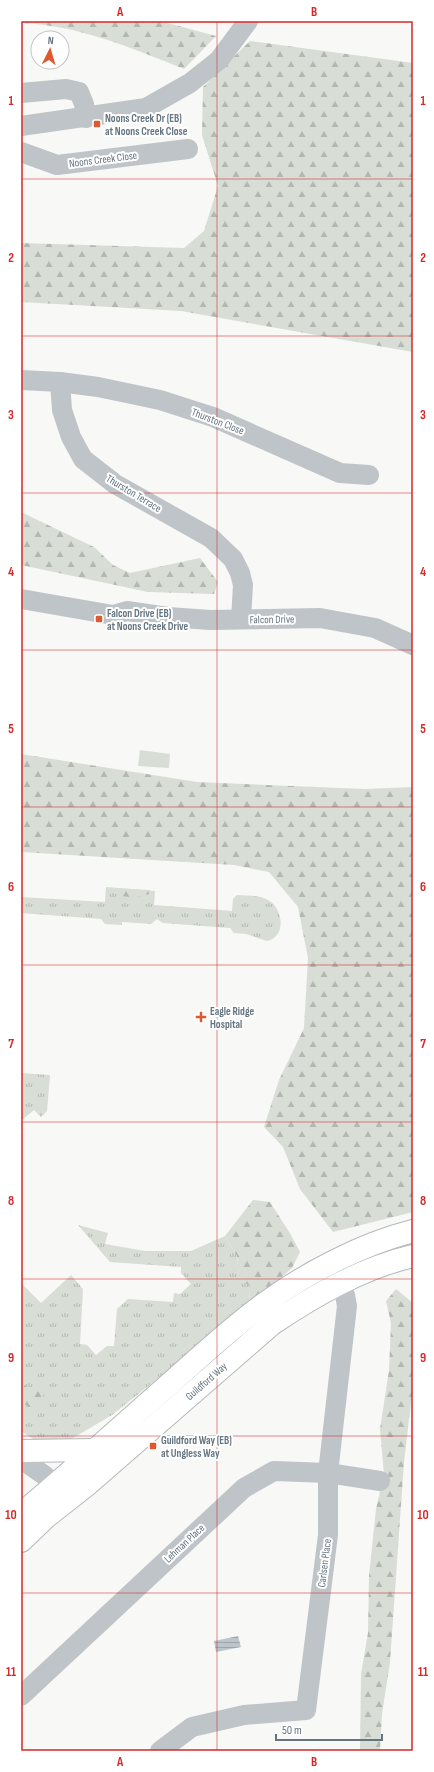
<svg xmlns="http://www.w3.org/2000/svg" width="434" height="1772" viewBox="0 0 434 1772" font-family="'Sofia Sans Condensed',sans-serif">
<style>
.grass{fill:url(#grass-tufts)}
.forest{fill:url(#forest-firs)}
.park{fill:#d8ddd5}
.water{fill:url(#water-rules)}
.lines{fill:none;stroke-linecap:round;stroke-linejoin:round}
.major-casing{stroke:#b3b8bc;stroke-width:24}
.minor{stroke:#bfc4c8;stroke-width:20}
.major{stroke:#fff;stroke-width:22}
.grid{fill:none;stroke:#d62828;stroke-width:1;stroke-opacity:0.55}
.poi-dot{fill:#de5930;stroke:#fff;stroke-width:1.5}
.labels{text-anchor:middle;stroke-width:4;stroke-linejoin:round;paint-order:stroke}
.poi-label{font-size:11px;font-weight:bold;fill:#647480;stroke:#fff;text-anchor:start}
.street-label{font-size:11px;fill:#647480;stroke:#fff}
.neatline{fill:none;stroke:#d62828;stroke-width:1.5}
.grid-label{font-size:13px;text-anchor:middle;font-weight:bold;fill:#d62828}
</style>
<defs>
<pattern id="grass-tufts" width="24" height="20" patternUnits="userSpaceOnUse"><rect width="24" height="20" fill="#d8ddd5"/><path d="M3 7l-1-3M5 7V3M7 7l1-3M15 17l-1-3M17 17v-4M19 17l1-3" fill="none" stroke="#b3b8b2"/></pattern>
<pattern id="forest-firs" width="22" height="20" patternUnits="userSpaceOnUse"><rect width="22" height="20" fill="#d8ddd5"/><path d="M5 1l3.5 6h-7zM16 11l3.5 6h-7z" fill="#b3b8b2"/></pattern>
<pattern id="water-rules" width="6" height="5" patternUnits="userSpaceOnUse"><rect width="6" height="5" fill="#bbc5ca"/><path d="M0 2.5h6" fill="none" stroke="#9ca5a9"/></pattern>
</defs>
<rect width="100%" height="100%" fill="#f8f8f6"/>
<g class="grass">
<path d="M106,887L155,891L154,905L232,911L233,899L237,895C247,896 259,895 268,900C283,908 287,937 267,941L246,934L234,933L230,928L163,923L157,919L151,924L122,922V925L105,924L101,919L21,913V897L105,902Z"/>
<polygon points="21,1073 50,1075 47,1111 41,1117 34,1110 21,1121"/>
<polygon points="78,1225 108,1233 105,1244 145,1251 191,1251 225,1236 237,1256 239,1277 250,1287 249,1306 112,1415 68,1441 33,1439 21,1431 21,1402 30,1408 27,1387 21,1381 21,1283 41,1303 71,1275 83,1289 80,1344 87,1345 96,1355 107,1346 114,1346 117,1309 128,1299 173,1302 174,1293 180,1294 191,1284 181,1273 181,1267 110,1262"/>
</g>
<g class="forest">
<path d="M21,21H160L216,36L184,69C132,48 78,25 21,23Z"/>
<polygon points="250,41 413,63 413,352 181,311 21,302 21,243 184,248 204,231 218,186 202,135 203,87"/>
<polygon points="21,510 23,513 94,547 113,565 130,573 200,558 218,582 214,594 148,592 21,565"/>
<polygon points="21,754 197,782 365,789 413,787 413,1212 333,1232 300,1189 283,1147 264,1127 279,1080 304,1028 308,958 298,907 269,872 234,865 21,852"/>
<path d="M113,888L150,890L149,894C137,898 125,899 113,892Z"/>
<polygon points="253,1200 270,1202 291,1235 300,1252 292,1268 249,1306 250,1287 239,1277 237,1256 225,1236"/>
<polygon points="396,1289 413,1303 412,1394 404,1462 390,1662 382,1714 380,1751 360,1751 361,1674 368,1633 369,1576 376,1509 384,1474 380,1429 389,1370 391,1323 386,1301"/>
<polygon points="21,1381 27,1387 44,1394 39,1404 30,1408 21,1402"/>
</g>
<polygon class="park" points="140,750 170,754 169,768 138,766"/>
<polygon class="water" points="238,1636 241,1647 216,1652 214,1641"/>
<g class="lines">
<g class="major-casing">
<g id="major">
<polyline points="21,1451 95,1450"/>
<path d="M21,1514C70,1473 117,1430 165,1388C197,1360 229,1329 264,1304C306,1273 362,1244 413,1231"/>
<path d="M21,1541L46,1517L88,1484L272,1324C315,1295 362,1268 413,1256"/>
</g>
</g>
<g class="minor">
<polyline points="21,93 66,89 79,92 84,104 86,118"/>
<polyline points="21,126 146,108 190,83 219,60 248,21"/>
<polyline points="21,152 57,165 188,149"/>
<polyline points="21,380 60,382 98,387 160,400 213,417 340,473 369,475"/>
<polyline points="60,382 62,410 71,437 83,459 115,484 211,538 233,559 240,573 243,585 241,619"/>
<polyline points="21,599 113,615 127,611 168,617 210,620 320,618 375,628 413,645"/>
<polyline points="21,1459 44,1475 65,1497"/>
<polyline points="21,1696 244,1488 274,1471 328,1473 380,1481"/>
<polyline points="160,1751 192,1727 244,1715 306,1710 328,1535 328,1473 347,1306 345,1295 329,1271"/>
</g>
<use href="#major" class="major"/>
</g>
<path class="grid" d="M217,21V1751M21,179H413M21,336H413M21,493H413M21,650H413M21,807H413M21,965H413M21,1122H413M21,1279H413M21,1436H413M21,1593H413"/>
<g class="poi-dot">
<rect x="93" y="120" width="8" height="8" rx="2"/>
<rect x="95" y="615" width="8" height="8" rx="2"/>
<path d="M199 1011h4v4h4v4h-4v4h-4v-4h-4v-4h4z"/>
<rect x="149" y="1442" width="8" height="8" rx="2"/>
</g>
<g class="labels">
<g class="poi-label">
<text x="105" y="122">Noons Creek Dr (EB)<tspan x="105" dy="13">at Noons Creek Close</tspan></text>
<text x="107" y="617">Falcon Drive (EB)<tspan x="107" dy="13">at Noons Creek Drive</tspan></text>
<text x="210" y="1015">Eagle Ridge<tspan x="210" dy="13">Hospital</tspan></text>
<text x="161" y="1444">Guildford Way (EB)<tspan x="161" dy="13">at Ungless Way</tspan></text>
</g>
<g class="street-label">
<text transform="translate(103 159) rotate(-7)" y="4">Noons Creek Close</text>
<text transform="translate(218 421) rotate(21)" y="4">Thurston Close</text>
<text transform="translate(134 493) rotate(31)" y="4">Thurston Terrace</text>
<text transform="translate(272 619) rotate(-1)" y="4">Falcon Drive</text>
<text transform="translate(206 1381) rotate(-41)" y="4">Guildford Way</text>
<text transform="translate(184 1543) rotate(-43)" y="4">Lehman Place</text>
<text transform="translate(324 1563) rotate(-83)" y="4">Carlsen Place</text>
</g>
</g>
<rect width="434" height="1772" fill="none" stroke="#ffffff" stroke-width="44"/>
<g transform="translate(50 50) rotate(5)"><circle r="19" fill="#ffffff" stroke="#c1c7cc"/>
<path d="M0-3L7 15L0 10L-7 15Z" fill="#de5930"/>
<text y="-6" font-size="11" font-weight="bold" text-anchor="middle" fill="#647480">N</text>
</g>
<path d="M276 1734v6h106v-6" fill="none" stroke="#647480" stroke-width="2"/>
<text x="282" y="1734" font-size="12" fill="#647480" stroke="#ffffff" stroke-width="3" paint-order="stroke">50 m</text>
<rect x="22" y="22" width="390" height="1728" class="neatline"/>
<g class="grid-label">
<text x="120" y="16">A</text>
<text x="314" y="16">B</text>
<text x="11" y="105">1</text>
<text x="423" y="105">1</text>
<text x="11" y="262">2</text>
<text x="423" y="262">2</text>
<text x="11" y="419">3</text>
<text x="423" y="419">3</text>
<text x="11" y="576">4</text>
<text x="423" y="576">4</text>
<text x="11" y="733">5</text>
<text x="423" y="733">5</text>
<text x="11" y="891">6</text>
<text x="423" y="891">6</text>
<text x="11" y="1048">7</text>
<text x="423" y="1048">7</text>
<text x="11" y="1205">8</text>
<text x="423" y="1205">8</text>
<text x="11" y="1362">9</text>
<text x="423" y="1362">9</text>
<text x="11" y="1519">10</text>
<text x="423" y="1519">10</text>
<text x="11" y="1676">11</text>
<text x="423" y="1676">11</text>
<text x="120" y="1766">A</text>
<text x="314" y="1766">B</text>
</g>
</svg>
